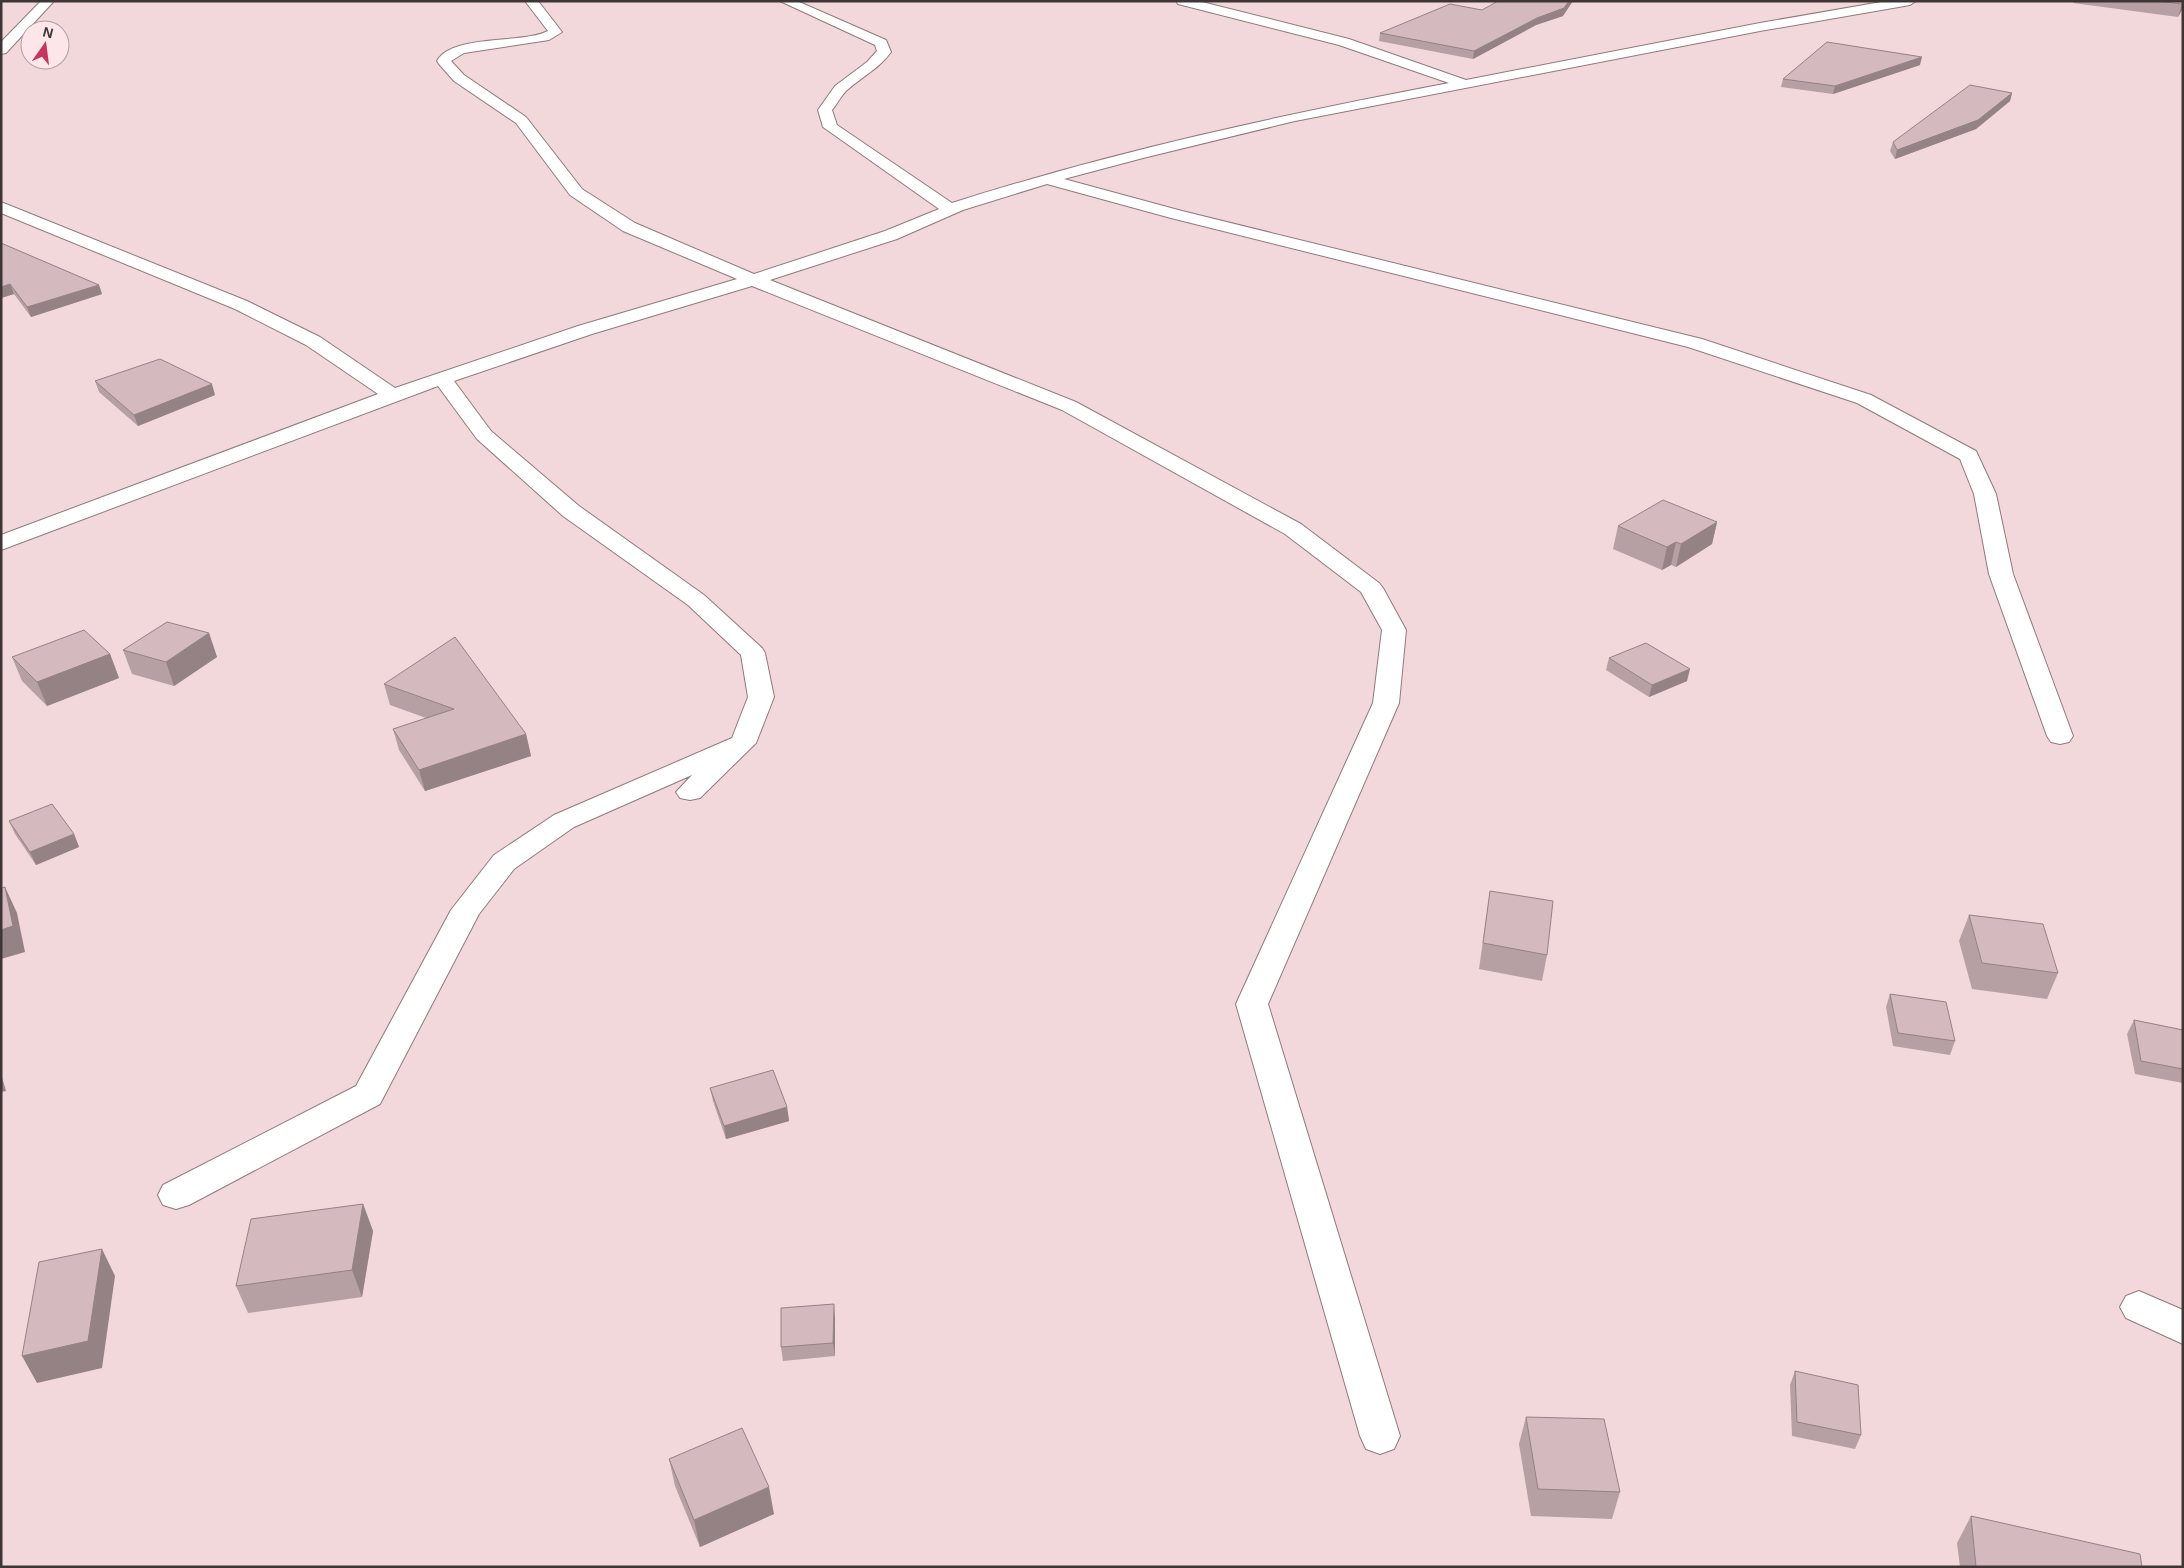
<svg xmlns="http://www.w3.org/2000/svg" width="2184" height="1568" viewBox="0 0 2184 1568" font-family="Helvetica,sans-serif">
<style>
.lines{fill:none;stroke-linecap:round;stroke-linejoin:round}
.street-casing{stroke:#90797c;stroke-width:2}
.street{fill:#fff;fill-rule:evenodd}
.wall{fill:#b6a0a3}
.shaded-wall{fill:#948285}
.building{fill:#d4babe;stroke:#948285}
</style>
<rect width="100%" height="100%" fill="#f2d8db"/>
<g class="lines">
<g class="street-casing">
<g id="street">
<polygon points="41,1 54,1 6,53 1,54 1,42"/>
<path d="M525,1H538L562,32L549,40L464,53L451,61L464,75L526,117L582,189L635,223L754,274L885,231L939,209L823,127L818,110L835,86L867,62L877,51L875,45L780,1H797L886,40L891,52C879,69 861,77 846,91C841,96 837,104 832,110L837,125L952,203C1115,151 1281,115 1449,83L1339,45L1178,4L1176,1H1198L1349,39L1466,80L1760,23L1887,1H1916L1910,5L1760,31L1295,121L1143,158L1064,179L1182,211L1702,339L1871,395L1976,451L1996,494L2013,574L2073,736L2069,742L2060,744L2051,742L2047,736L1989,574L1974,494L1960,459L1857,403L1688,347L1171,218L1047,184L963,210L897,239L770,280L1076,402L1301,524L1379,583L1383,588L1406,630L1399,703L1268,1004L1400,1436L1394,1449L1380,1454L1366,1449L1360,1436L1236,1004L1373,703L1382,630L1361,592L1285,534L1062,410L752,286L592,334L454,381L491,431L579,506L704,595L762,648L765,653L774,697L756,743L700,798L690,800L680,798L676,792L692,775L574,827L514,869L479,914L380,1104L189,1205L176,1209L163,1205L158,1195L163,1185L356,1086L451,910L494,855L554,815L732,738L748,697L741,655L688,605L563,516L477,439L438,386L1,550V535L378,394L306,345L235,309L1,213V202L247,301L320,337L395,388L578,326L737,279L623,231L570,195L516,123L454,81L439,64L437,61C451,34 523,44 548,31Z"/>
<polygon points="2139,1291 2183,1310 2183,1344 2126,1318 2120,1307 2126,1296"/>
</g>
</g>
<use href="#street" class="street"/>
</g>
<g class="wall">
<polygon points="2074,1 2183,1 2183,8 2178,17 2073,3"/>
<polygon points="1482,10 1563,16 1536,25 1473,59 1379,41 1380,33"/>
<polygon points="1920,65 1833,94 1781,87 1783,79"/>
<polygon points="2012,93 2010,101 1976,129 1895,159 1890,151 1893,142"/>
<polygon points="1,243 99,285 102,294 31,317 14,294 1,298"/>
<polygon points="95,381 215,395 138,426 99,392"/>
<polygon points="1717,522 1712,544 1676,567 1671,565 1662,570 1613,549 1618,526"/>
<polygon points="209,633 217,657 174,686 132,674 123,650"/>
<polygon points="110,654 119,678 47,706 22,681 12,657"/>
<polygon points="1609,658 1687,681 1649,697 1606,670"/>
<polygon points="384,684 526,734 531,756 425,791 399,750 393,729 426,718 390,705"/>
<polygon points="9,821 74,834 79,847 36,865 15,834"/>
<polygon points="1490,891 1547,955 1542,981 1479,969"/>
<polygon points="1969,915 2058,973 2047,999 1972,989 1959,941"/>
<polygon points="1890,994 1955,1041 1950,1055 1893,1046 1886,1007"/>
<polygon points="2134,1020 2183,1030 2183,1083 2135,1074 2127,1034"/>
<polygon points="710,1088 787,1107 789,1121 726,1139 713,1101"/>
<polygon points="363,1204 373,1231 362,1297 248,1313 236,1286"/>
<polygon points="835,1318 835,1356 783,1361 781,1347"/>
<polygon points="1795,1371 1861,1435 1855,1449 1792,1436 1790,1385"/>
<polygon points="1526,1417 1620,1492 1612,1519 1531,1516 1519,1444"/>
<polygon points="669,1459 774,1514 700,1547 675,1486"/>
<polygon points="1971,1516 2142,1567 1960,1567 1957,1543"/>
</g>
<g class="shaded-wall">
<polygon points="1569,1 1573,1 1563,16 1536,25 1473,59 1474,51"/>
<polygon points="2183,3 2183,8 2178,17 2182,4"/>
<polygon points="1922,57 1920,65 1833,94 1835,86"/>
<polygon points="2012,93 2010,101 1976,129 1895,159 1897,150"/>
<polygon points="10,284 14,294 1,298 1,287"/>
<polygon points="99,285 102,294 31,317 27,307"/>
<polygon points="212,384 215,395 138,426 134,415"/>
<polygon points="1717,522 1712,544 1676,567 1681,544"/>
<polygon points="1676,542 1671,565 1662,570 1667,547"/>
<polygon points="209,633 217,657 174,686 166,662"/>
<polygon points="110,654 119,678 47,706 37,682"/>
<polygon points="1690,669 1687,681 1649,697 1652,685"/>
<polygon points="526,734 531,756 425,791 419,770"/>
<polygon points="74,834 79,847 36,865 30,852"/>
<polygon points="5,887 17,913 25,952 1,959 1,930"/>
<polygon points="1,1074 6,1091 1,1092"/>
<polygon points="787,1107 789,1121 726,1139 724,1126"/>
<polygon points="363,1204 373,1231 362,1297 352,1270"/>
<polygon points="102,1249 115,1276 102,1368 37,1383 22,1356"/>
<polygon points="834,1304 835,1318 835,1356 833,1343"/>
<polygon points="769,1487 774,1514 700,1547 694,1520"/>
</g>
<g class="building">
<polygon points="1498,1 1569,1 1564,8 1537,18 1474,51 1380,33 1450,4 1482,10"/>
<polygon points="2158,1 2183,1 2183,3 2182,4"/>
<polygon points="1827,42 1922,57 1835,86 1783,79"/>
<polygon points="1970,85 2012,93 1978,120 1897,150 1893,142"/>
<polygon points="1,243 99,285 27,307 10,284 1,287"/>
<polygon points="160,359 212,384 134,415 95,381"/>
<polygon points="1663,500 1717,522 1681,544 1676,542 1667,547 1618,526"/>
<polygon points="167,622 209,633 166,662 123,650"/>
<polygon points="84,630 110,654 37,682 12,657"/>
<polygon points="455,637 526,734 419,770 393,729 454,709 384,684"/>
<polygon points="1646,643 1690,669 1652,685 1609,658"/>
<polygon points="52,804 74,834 30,852 9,821"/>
<polygon points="5,887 13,926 1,930 1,888"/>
<polygon points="1490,891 1553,901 1547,955 1483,943"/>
<polygon points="1969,915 2043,924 2058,973 1982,963"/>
<polygon points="1890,994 1946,1002 1955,1041 1898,1033"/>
<polygon points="2134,1020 2183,1030 2183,1069 2141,1061"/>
<polygon points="773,1070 787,1107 724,1126 710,1088"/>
<polygon points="363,1204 352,1270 236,1286 251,1219"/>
<polygon points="102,1249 88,1341 22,1356 39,1262"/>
<polygon points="834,1304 833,1343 781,1347 781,1308"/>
<polygon points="1795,1371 1858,1385 1861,1435 1797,1422"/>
<polygon points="1526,1417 1604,1419 1620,1492 1538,1489"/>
<polygon points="742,1428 769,1487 694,1520 669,1459"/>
<polygon points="1971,1516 2140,1554 2142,1567 1976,1567"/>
</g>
<rect width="2184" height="1568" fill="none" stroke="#3f3436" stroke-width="5"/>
<g transform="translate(45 45) rotate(14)"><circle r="24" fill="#fce6e9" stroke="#b09fa1"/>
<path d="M0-4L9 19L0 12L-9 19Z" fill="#c5365e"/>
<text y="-8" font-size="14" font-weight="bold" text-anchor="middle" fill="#3f3436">N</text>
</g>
</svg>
